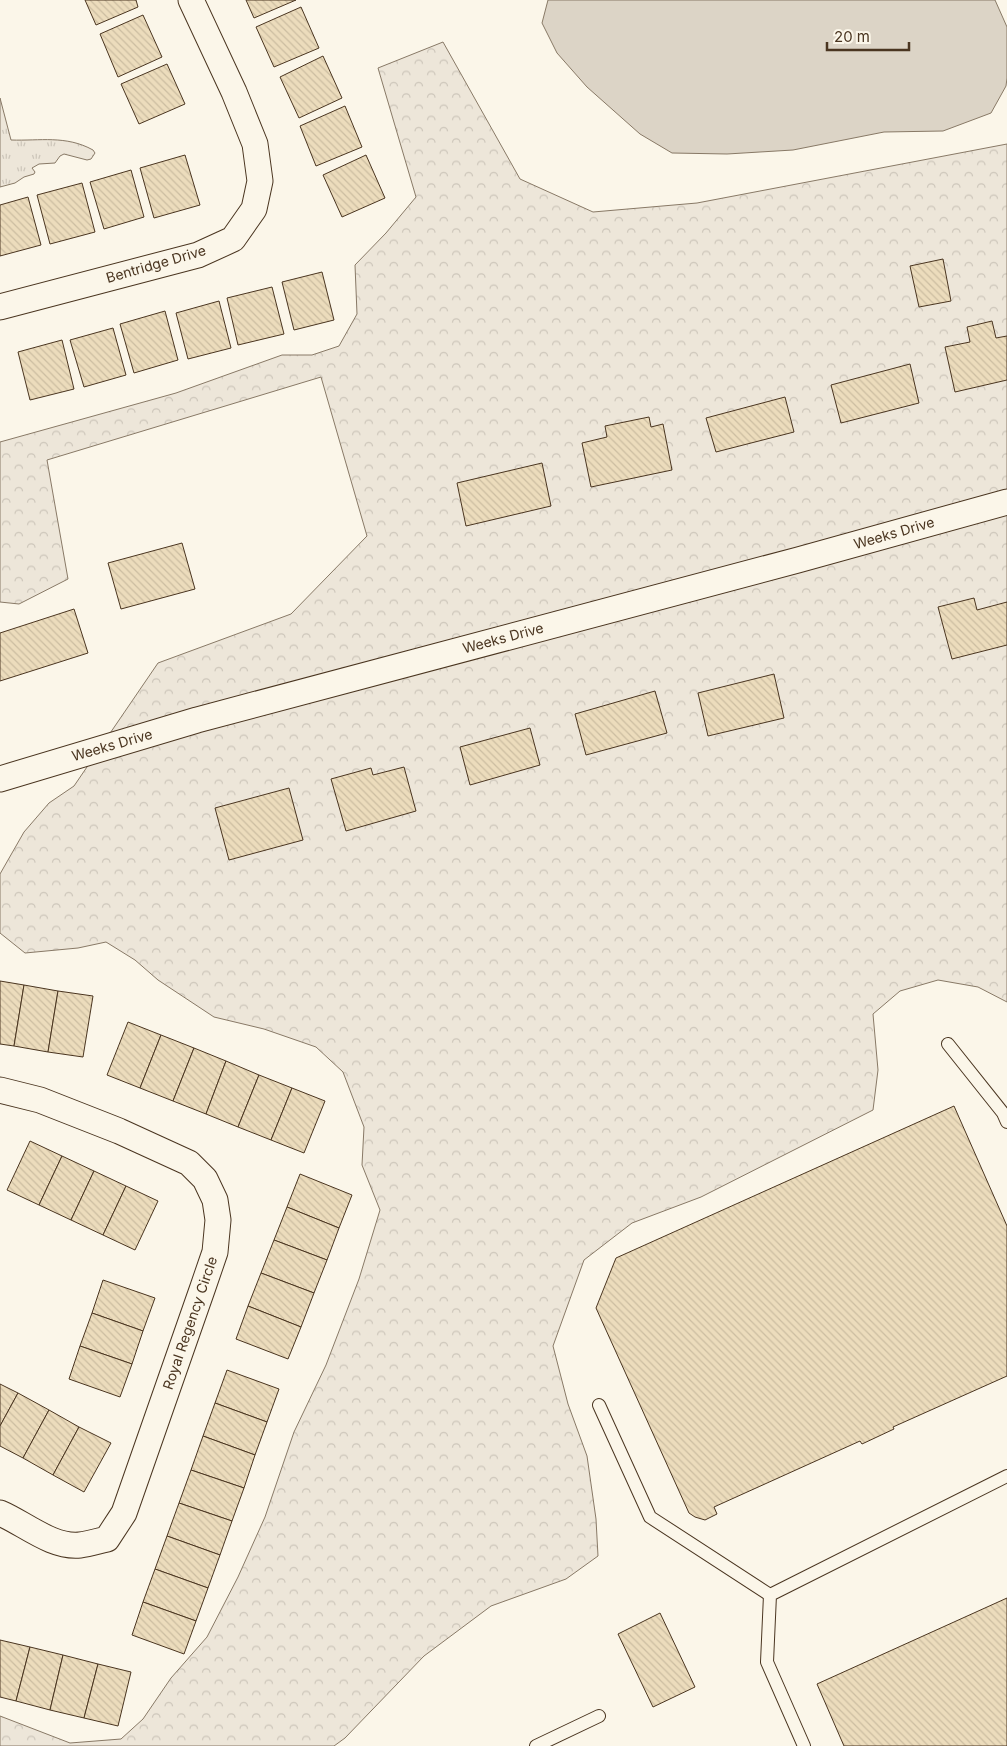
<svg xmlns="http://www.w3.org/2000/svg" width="1007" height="1746" viewBox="0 0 1007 1746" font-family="Inter,sans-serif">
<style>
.grass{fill:url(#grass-tufts);stroke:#887966}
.forest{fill:url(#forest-crowns);stroke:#887966}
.water{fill:#dcd4c6;stroke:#887966}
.building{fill:url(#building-back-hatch);stroke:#4a3520}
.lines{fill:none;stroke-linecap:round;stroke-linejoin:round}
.service-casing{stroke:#4a3520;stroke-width:14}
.minor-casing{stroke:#4a3520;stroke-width:27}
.service{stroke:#fbf6e9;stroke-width:12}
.minor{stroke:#fbf6e9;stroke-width:25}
.labels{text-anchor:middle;stroke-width:4;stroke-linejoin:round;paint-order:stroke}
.street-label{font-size:14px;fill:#4a3520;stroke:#fbf6e9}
</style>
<defs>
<pattern id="grass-tufts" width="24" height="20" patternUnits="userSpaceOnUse" patternTransform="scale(1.25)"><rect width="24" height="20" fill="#ede6d9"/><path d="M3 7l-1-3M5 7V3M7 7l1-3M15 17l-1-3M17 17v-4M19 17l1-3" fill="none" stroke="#cdc6ba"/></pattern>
<pattern id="forest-crowns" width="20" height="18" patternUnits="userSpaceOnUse" patternTransform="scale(1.25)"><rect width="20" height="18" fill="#ede6d9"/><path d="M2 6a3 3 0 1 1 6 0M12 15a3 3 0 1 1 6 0" fill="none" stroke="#cdc6ba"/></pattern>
<pattern id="building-back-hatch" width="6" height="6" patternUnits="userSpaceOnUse" patternTransform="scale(1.25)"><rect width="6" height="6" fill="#ecdcbc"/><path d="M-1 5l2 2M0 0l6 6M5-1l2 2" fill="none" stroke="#ccbda1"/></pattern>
</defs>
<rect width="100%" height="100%" fill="#fbf6e9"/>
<path class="grass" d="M0,98L11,140C40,141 66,135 93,150L95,153L91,159L87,160L64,154L60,156L55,163L39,164L32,168L35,172L34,174L24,177L15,183L0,187Z"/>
<polygon class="forest" points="443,42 520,179 593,212 697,203 1007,144 1007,1002 978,987 938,980 900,991 873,1014 878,1070 873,1110 701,1197 632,1223 584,1260 553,1346 568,1404 587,1456 596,1519 598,1556 566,1579 491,1606 424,1656 345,1738 334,1746 0,1746 0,1716 70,1743 121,1739 143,1719 171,1678 207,1637 238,1577 265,1517 294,1432 326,1365 359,1279 380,1210 362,1165 364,1127 343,1072 316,1047 264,1029 214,1017 158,980 135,960 106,942 78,948 25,953 0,933 0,874 24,832 49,803 74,786 158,663 291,614 367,536 321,377 47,460 68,579 19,604 0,602 0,442 176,393 282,355 312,355 339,346 357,314 355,265 386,233 416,197 378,68"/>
<polygon class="water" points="548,0 995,0 1007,27 1007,78 1006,86 991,113 943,131 884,132 793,150 727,154 672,153 640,134 587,87 557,53 542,23"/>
<g class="building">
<polygon points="85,0 136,0 138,7 96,25"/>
<polygon points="246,0 296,0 254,18"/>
<polygon points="301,7 319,48 274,67 256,27"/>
<polygon points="143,15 162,57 118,77 100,34"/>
<polygon points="323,56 342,98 299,118 280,77"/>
<polygon points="167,64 185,104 139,124 121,84"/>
<polygon points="345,106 362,147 316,166 300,126"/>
<polygon points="185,155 200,205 154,218 140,168"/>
<polygon points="366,155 385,198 342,217 323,175"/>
<polygon points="131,170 144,217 104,229 90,182"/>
<polygon points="82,183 95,232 50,244 37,195"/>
<polygon points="28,197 41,245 0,256 0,205"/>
<polygon points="943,259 951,301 919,307 910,266"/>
<polygon points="322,272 334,320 294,330 282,282"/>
<polygon points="272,287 284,334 238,345 227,298"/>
<polygon points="219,301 231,348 188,359 176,313"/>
<polygon points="165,311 178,360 134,373 120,324"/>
<polygon points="992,321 996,338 1007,336 1007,380 955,392 945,347 970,342 967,327"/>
<polygon points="113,328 126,375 84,387 70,340"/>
<polygon points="62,340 74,389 30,400 18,352"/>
<polygon points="910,364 919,403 841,423 831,385"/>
<polygon points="785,397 794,432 716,452 706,418"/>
<polygon points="649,417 651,427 663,424 672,470 591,487 582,443 607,437 605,426"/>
<polygon points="542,463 551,506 466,526 457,483"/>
<polygon points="182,543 195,589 121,609 108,563"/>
<polygon points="974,598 977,610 1007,602 1007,645 952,659 938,607"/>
<polygon points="74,609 88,653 0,681 0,633"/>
<polygon points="774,674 784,718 708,736 698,693"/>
<polygon points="655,691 667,733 586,755 575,714"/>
<polygon points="530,728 540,765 470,785 460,747"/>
<polygon points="404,767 416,811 346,831 331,779 371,768 373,775"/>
<polygon points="289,788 303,840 229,860 215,808"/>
<polygon points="0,981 24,985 14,1046 0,1044"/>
<polygon points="24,985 58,991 48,1052 14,1046"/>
<polygon points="58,991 93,996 83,1057 48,1052"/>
<polygon points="128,1022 161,1035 140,1088 107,1075"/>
<polygon points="161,1035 194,1048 173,1101 140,1088"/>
<polygon points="194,1048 226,1061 206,1114 173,1101"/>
<polygon points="226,1061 259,1075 238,1127 206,1114"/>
<polygon points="259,1075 292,1088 271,1140 238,1127"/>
<polygon points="292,1088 325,1101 304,1153 271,1140"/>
<polygon points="954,1106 1007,1226 1007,1376 893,1427 894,1429 862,1444 860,1441 714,1507 717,1514 705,1520 695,1517 689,1513 596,1308 616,1258"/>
<polygon points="30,1141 62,1156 39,1205 7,1190"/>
<polygon points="62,1156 94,1171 71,1220 39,1205"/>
<polygon points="94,1171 126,1186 103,1235 71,1220"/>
<polygon points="300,1174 352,1195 339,1228 287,1207"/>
<polygon points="126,1186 158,1201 135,1250 103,1235"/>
<polygon points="287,1207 339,1228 327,1260 274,1240"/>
<polygon points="274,1240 327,1260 314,1293 261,1273"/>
<polygon points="261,1273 314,1293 301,1327 248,1306"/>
<polygon points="103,1280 155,1298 143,1331 92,1313"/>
<polygon points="248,1306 301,1327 288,1359 236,1339"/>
<polygon points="92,1313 143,1331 132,1364 80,1346"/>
<polygon points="80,1346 132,1364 120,1397 69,1379"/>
<polygon points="227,1370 279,1389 267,1422 215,1403"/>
<polygon points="0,1384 18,1393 0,1426"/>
<polygon points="18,1393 49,1410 23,1458 0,1446 0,1426"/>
<polygon points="215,1403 267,1422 255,1455 203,1436"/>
<polygon points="49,1410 79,1427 53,1475 23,1458"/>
<polygon points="79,1427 111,1443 84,1492 53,1475"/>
<polygon points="203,1436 255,1455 244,1488 191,1470"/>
<polygon points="191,1470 244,1488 232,1521 179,1503"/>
<polygon points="179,1503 232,1521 220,1555 167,1536"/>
<polygon points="167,1536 220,1555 208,1588 155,1569"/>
<polygon points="155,1569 208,1588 196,1621 143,1602"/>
<polygon points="1007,1598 1007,1746 844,1746 817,1684"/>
<polygon points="143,1602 196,1621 184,1654 132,1635"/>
<polygon points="660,1613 695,1687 653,1707 618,1634"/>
<polygon points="0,1640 30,1647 16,1701 0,1697"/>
<polygon points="30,1647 63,1655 50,1710 16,1701"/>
<polygon points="63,1655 98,1664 84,1718 50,1710"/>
<polygon points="98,1664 131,1672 118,1726 84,1718"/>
</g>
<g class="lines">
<g class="service-casing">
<g id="service">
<polyline points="948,1044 1003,1113 1007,1122"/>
<polyline points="599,1405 650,1517 770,1595"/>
<polyline points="536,1746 599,1716"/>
<polyline points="804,1746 767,1662 770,1595 1007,1476"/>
</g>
</g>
<g class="minor-casing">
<g id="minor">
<polyline points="0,307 198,255 233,239 254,209 260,181 255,144 234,92 191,0"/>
<polyline points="0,779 197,720 798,560 1007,502"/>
<path d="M0,1090L40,1100L119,1131L189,1163L205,1179L215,1200L218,1220L215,1252L203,1287L124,1513L107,1539C98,1541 89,1544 80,1545C52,1548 24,1523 0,1513"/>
</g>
</g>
<use href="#service" class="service"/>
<use href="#minor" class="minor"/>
</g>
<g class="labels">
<g class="street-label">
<text transform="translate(156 264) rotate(-16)" y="5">Bentridge Drive</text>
<text transform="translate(894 533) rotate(-16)" y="5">Weeks Drive</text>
<text transform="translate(503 638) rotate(-15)" y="5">Weeks Drive</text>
<text transform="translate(112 745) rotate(-16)" y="5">Weeks Drive</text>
<text transform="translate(190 1323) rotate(-71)" y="5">Royal Regency Circle</text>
</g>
</g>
<path d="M827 42v8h82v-8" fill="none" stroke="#4a3520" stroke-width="2.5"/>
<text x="834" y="42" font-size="15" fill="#4a3520" stroke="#fbf6e9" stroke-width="4" paint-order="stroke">20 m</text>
</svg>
